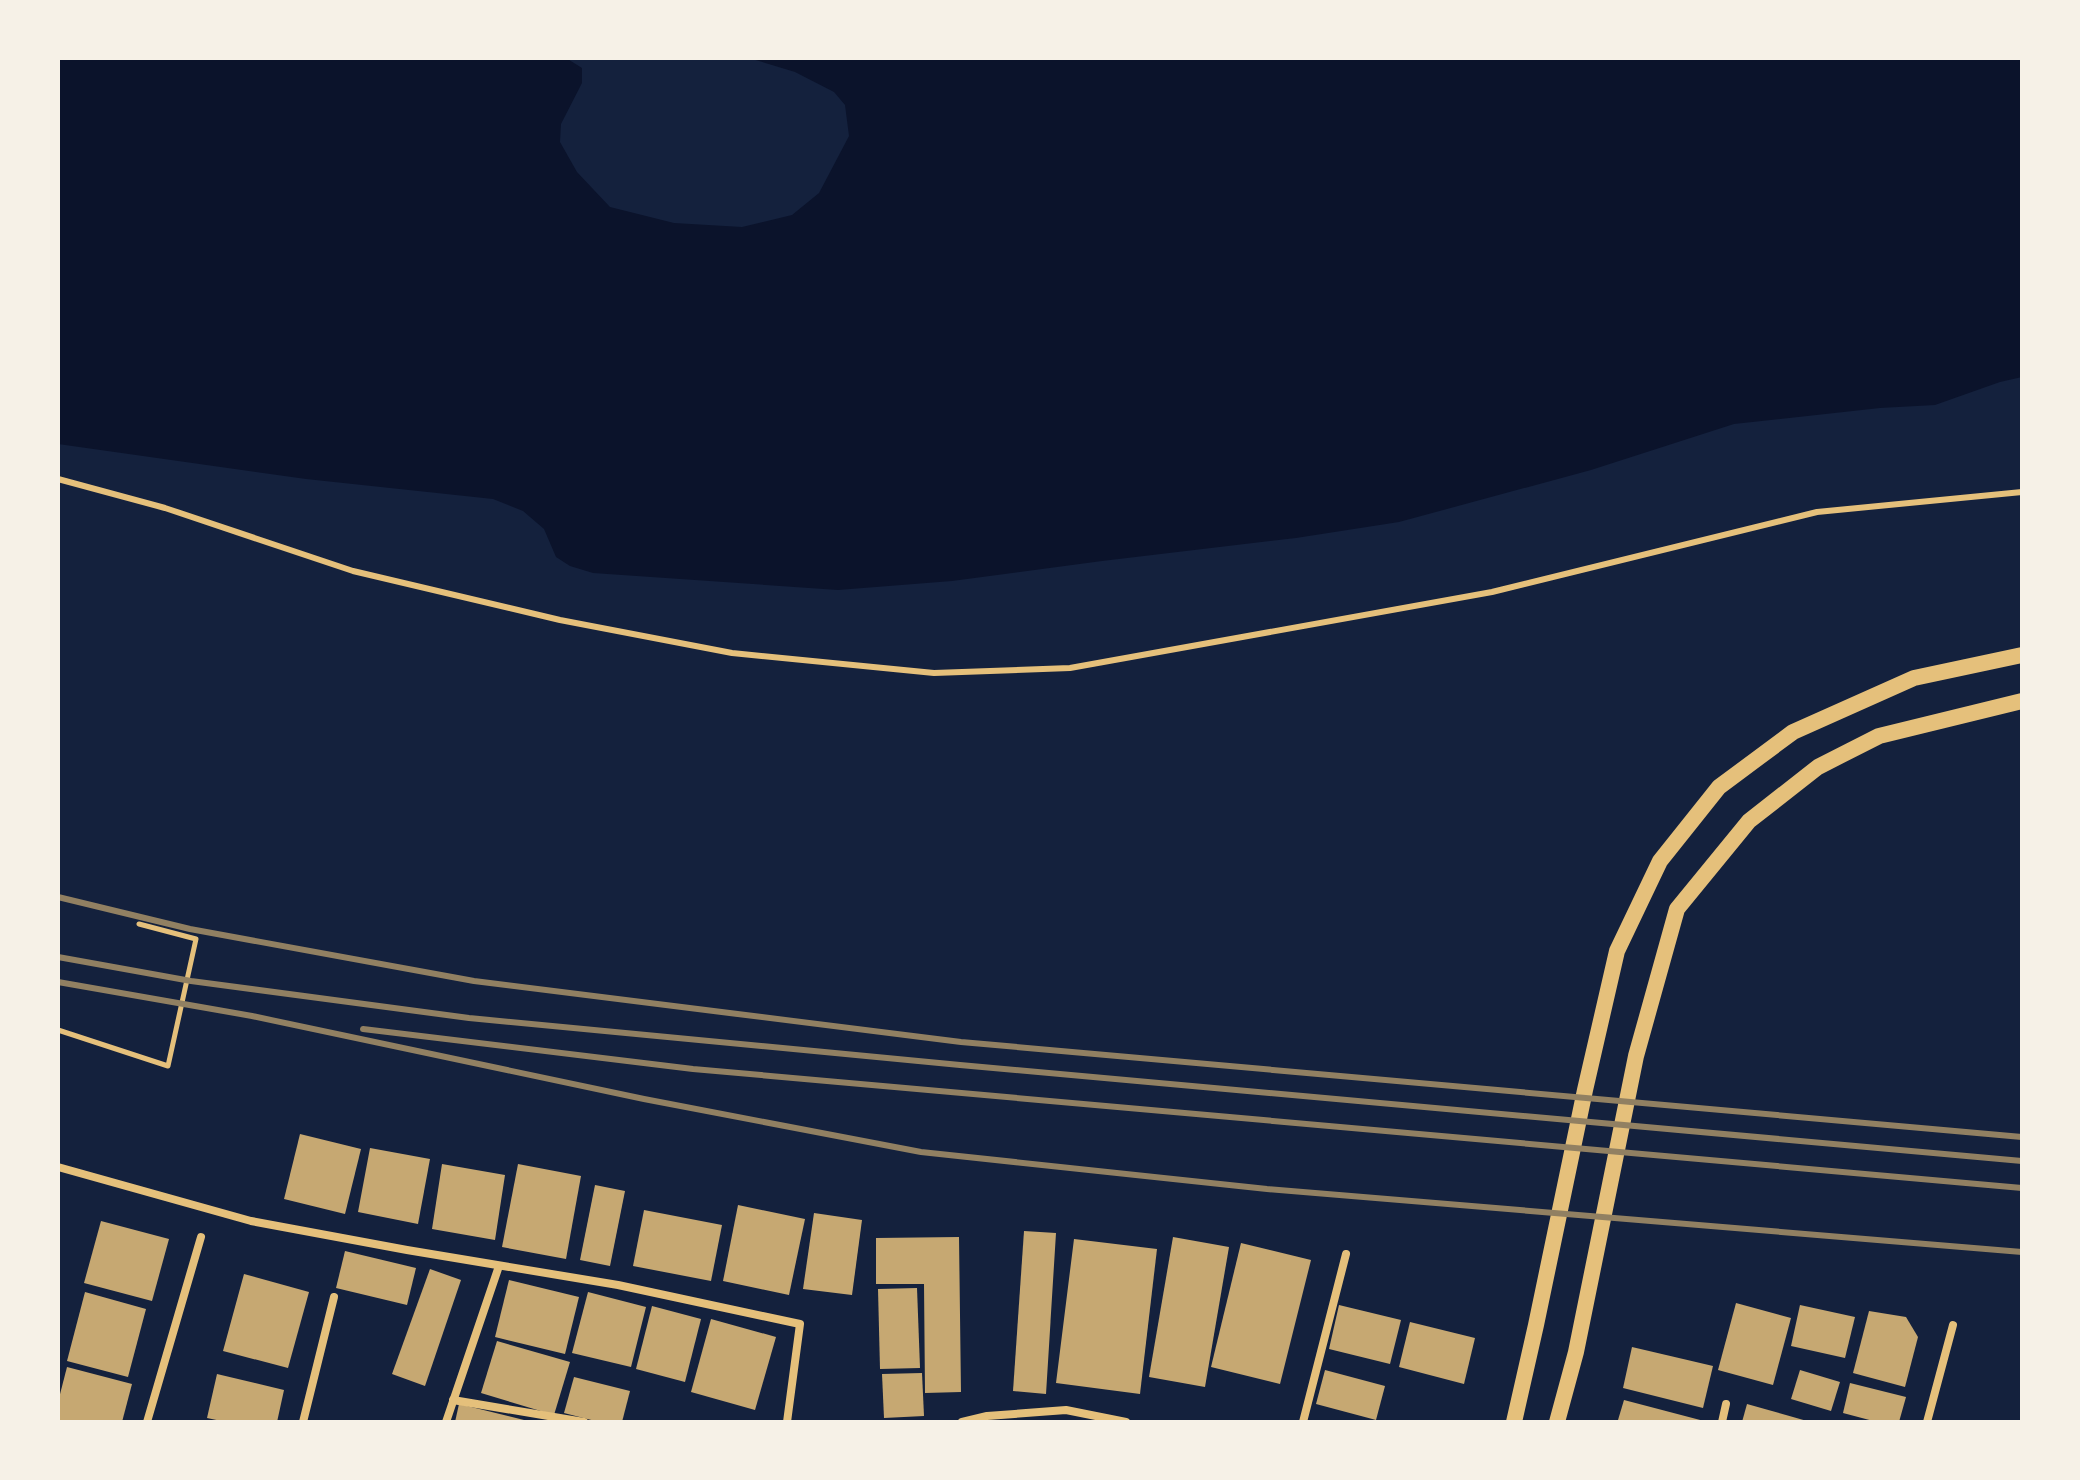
<svg xmlns="http://www.w3.org/2000/svg" width="2080" height="1480" viewBox="0 0 2080 1480" font-family="Barlow,sans-serif">
<style>
.water{fill:#0b132b}
.building{fill:#c6a872}
.lines{fill:none;stroke-linecap:round;stroke-linejoin:round}
.path{stroke:#e5c07b;stroke-width:5}
.service{stroke:#e5c07b;stroke-width:6}
.minor{stroke:#e5c07b;stroke-width:8}
.secondary{stroke:#e5c07b;stroke-width:16}
.rail{stroke:#918062;stroke-width:6}
</style>
<rect width="100%" height="100%" fill="#14213d"/>
<polygon class="water" points="58,58 566,58 582,68 582,83 561,124 560,142 577,172 610,207 674,223 742,227 792,215 819,193 849,136 845,105 834,92 795,72 749,58 2022,58 2022,377 2000,382 1935,405 1880,408 1734,424 1591,470 1399,522 1296,538 1102,561 952,581 838,590 593,573 570,566 556,557 544,529 523,511 493,499 306,479 58,444"/>
<g class="building">
<polygon points="300,1134 361,1149 345,1214 284,1199"/>
<polygon points="370,1148 430,1159 418,1224 358,1212"/>
<polygon points="442,1164 505,1175 495,1240 432,1229"/>
<polygon points="518,1164 581,1176 566,1259 502,1247"/>
<polygon points="595,1185 625,1191 610,1266 580,1260"/>
<polygon points="738,1205 805,1219 789,1295 723,1281"/>
<polygon points="644,1210 722,1225 711,1281 633,1266"/>
<polygon points="814,1213 862,1220 852,1295 803,1289"/>
<polygon points="101,1221 169,1239 152,1301 84,1283"/>
<polygon points="1024,1231 1056,1233 1046,1394 1013,1391"/>
<polygon points="959,1237 961,1392 925,1393 924,1284 876,1284 876,1238"/>
<polygon points="1173,1237 1229,1247 1205,1387 1149,1377"/>
<polygon points="1074,1239 1157,1249 1140,1394 1056,1383"/>
<polygon points="1241,1243 1311,1260 1280,1384 1211,1367"/>
<polygon points="345,1251 416,1268 407,1305 336,1288"/>
<polygon points="430,1269 461,1280 425,1386 392,1374"/>
<polygon points="244,1274 309,1292 288,1368 223,1351"/>
<polygon points="509,1280 579,1297 565,1354 495,1337"/>
<polygon points="917,1288 920,1368 880,1369 878,1289"/>
<polygon points="85,1292 146,1309 128,1377 67,1361"/>
<polygon points="588,1292 646,1307 631,1367 572,1353"/>
<polygon points="1736,1303 1791,1318 1773,1385 1718,1370"/>
<polygon points="1339,1305 1401,1320 1390,1364 1329,1349"/>
<polygon points="1800,1305 1855,1317 1845,1358 1791,1346"/>
<polygon points="652,1306 701,1319 685,1382 636,1369"/>
<polygon points="1869,1311 1906,1317 1918,1337 1905,1387 1853,1373"/>
<polygon points="711,1319 776,1337 755,1410 691,1392"/>
<polygon points="1410,1322 1475,1338 1464,1384 1399,1367"/>
<polygon points="497,1341 570,1362 554,1415 481,1393"/>
<polygon points="1632,1347 1713,1366 1703,1408 1623,1388"/>
<polygon points="67,1367 132,1384 122,1422 58,1422 58,1402"/>
<polygon points="1325,1370 1385,1386 1376,1420 1316,1404"/>
<polygon points="1800,1370 1840,1382 1831,1411 1791,1399"/>
<polygon points="922,1373 924,1416 884,1418 882,1374"/>
<polygon points="217,1374 284,1390 277,1422 226,1422 207,1418"/>
<polygon points="574,1377 630,1391 622,1422 599,1422 564,1413"/>
<polygon points="1850,1383 1906,1397 1899,1422 1877,1422 1843,1413"/>
<polygon points="1624,1400 1704,1421 1704,1422 1624,1422 1618,1420"/>
<polygon points="459,1404 528,1421 528,1422 455,1422"/>
<polygon points="1747,1404 1807,1421 1807,1422 1742,1422"/>
</g>
<g class="lines">
<polyline class="path" points="58,1030 168,1066 196,939 139,924"/>
<polyline class="service" points="58,479 165,508 353,571 560,620 732,653 934,673 1070,668 1492,592 1817,512 2022,492"/>
<g class="minor">
<polyline points="58,1167 251,1221 407,1250 618,1285 800,1324 787,1422"/>
<polyline points="453,1400 584,1422"/>
<polyline points="147,1422 201,1237"/>
<polyline points="303,1422 334,1297"/>
<polyline points="446,1422 499,1266"/>
<polyline points="962,1422 987,1416 1066,1410 1126,1422"/>
<polyline points="1303,1422 1346,1254"/>
<polyline points="1722,1422 1726,1404"/>
<polyline points="1927,1422 1953,1325"/>
</g>
<g class="secondary">
<polyline points="1514,1422 1536,1325 1585,1090 1617,951 1660,861 1719,787 1793,732 1914,678 2022,655"/>
<polyline points="1557,1422 1576,1352 1636,1056 1677,909 1749,821 1818,767 1879,736 2022,701"/>
</g>
<g class="rail">
<polyline points="58,897 190,929 474,981 961,1042 2022,1137"/>
<polyline points="58,957 191,981 469,1018 960,1065 2022,1161"/>
<polyline points="58,982 252,1016 644,1099 921,1152 1267,1189 2022,1252"/>
<polyline points="363,1029 693,1069 2022,1188"/>
</g>
</g>
<rect width="2080" height="1480" fill="none" stroke="#f6f1e7" stroke-width="120"/>
</svg>
